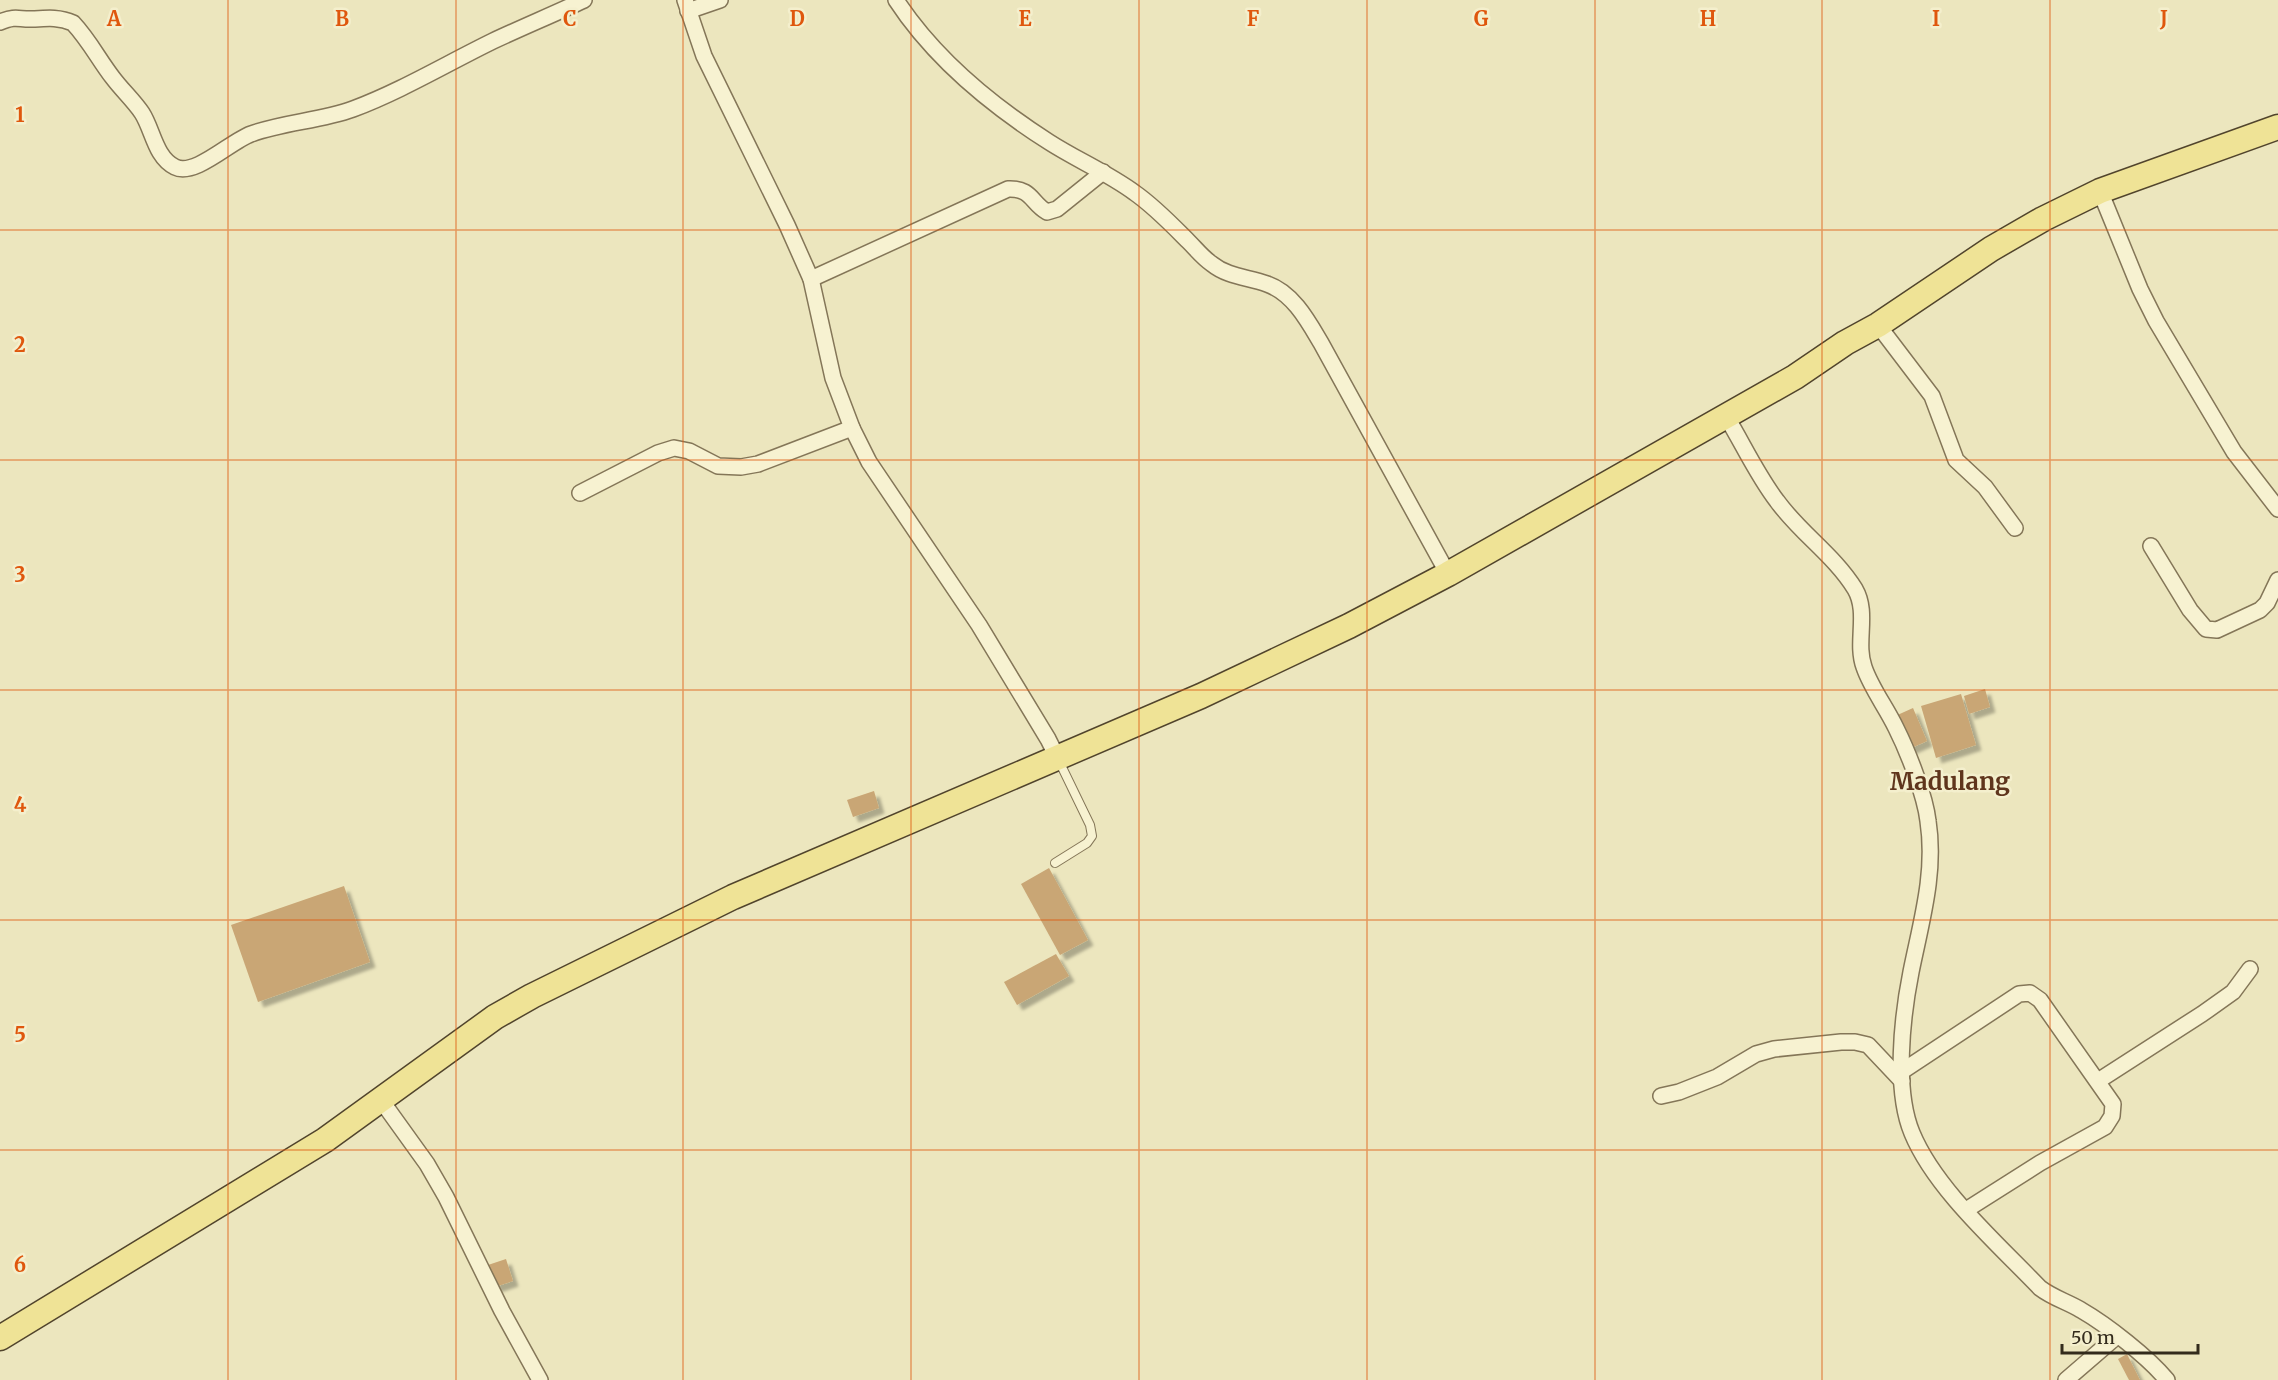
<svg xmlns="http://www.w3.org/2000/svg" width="2278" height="1380" viewBox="0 0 2278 1380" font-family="Merriweather,serif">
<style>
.building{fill:#c9a675;filter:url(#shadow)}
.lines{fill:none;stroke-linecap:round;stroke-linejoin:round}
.service-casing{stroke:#847658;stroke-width:10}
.minor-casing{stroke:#847658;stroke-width:18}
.primary-casing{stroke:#51442c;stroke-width:27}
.service{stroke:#f7f2d1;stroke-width:8}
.minor{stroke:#f7f2d1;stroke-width:15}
.primary{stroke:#efe396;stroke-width:24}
.grid{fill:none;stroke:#df570d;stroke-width:1.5;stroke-opacity:0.55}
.labels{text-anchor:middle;stroke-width:5;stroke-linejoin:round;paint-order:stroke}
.quarter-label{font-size:24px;font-weight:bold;fill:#5f351c;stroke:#f4efcd}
.grid-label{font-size:20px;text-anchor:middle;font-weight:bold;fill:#df570d;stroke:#f4efcd;stroke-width:5;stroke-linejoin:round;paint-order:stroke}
</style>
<defs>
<filter id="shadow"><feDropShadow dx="5.5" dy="5.5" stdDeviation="1.5" flood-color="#0004"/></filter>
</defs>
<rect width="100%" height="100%" fill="#ece6be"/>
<g class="building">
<polygon points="1985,689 1990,707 1969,714 1964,696"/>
<polygon points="1961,694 1976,745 1936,758 1921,706"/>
<polygon points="1913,708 1927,741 1907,750 1893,717"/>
<polygon points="874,791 879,808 853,817 847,800"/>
<polygon points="1049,868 1088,940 1060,955 1021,884"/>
<polygon points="344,886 370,962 258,1002 231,925"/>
<polygon points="1056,954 1069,976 1017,1005 1004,982"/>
<polygon points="506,1259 513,1281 495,1287 488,1265"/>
<polygon points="2127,1354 2140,1380 2129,1380 2118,1359"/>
</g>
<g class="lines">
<g class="service-casing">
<polyline id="service" points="1055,863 1087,843 1092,836 1090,825 1059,761"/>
</g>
<g class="minor-casing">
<g id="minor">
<polyline points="685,0 704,56 787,225 811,279 833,378 852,428 869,462 979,625 1048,739 1057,757"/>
<path d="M896,0C934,58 991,105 1049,142C1077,160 1108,173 1135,193C1155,207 1172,225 1189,242C1196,249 1203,258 1212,264C1228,277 1248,277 1267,284C1293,293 1308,321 1321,343L1448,574"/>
<polyline points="688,11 720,0"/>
<path d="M0,22C18,15 18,20 34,19C48,18 60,17 73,23C89,40 99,60 113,78C122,90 134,101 142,113C153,130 155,157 175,167C195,177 231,141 251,134C284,122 320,121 353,109C401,91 446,64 493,41C523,27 554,14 584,0"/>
<polyline points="2100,191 2140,289 2156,321 2234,452 2278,509"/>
<path d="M811,279L1008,189C1032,188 1031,203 1047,212L1057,209L1103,172"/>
<polyline points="1878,325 1932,396 1956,460 1985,487 2015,528"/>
<path d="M1726,416C1743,444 1757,475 1777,501C1800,533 1834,555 1855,589C1869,613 1855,642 1864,667C1871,688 1886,707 1896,728C1908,752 1925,795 1928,821C1936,873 1921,922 1911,972C1902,1017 1894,1090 1912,1133C1935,1189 1998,1244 2040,1288C2053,1298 2068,1302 2081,1310C2107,1325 2148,1357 2167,1380"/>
<polyline points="580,493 658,453 674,448 689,451 718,466 741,467 758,464 852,428"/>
<polyline points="2151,546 2190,610 2206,629 2217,630 2260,610 2267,603 2278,580"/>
<polyline points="1901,1072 2019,994 2030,993 2040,1000 2113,1104 2112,1116 2105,1127 2040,1163 1966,1210"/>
<polyline points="2098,1081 2202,1014 2233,992 2250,969"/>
<polyline points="1661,1096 1679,1092 1717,1077 1756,1054 1774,1049 1841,1042 1855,1042 1868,1045 1902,1081"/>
<polyline points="381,1100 427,1164 446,1197 502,1311 540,1380"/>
<polyline points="2066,1380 2117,1336"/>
</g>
</g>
<g class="primary-casing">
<polyline id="primary" points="0,1338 325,1140 495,1017 532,996 733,897 1201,696 1349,626 1448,574 1795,377 1845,343 1878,325 1991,249 2043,219 2100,191 2278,127"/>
</g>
<use href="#service" class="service"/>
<use href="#minor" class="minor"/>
<use href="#primary" class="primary"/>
</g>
<path class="grid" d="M228,0V1380M456,0V1380M683,0V1380M911,0V1380M1139,0V1380M1367,0V1380M1595,0V1380M1822,0V1380M2050,0V1380M0,230H2278M0,460H2278M0,690H2278M0,920H2278M0,1150H2278"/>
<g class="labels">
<g class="quarter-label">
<text x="1950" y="790">Madulang</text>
</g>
</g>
<g class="grid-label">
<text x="114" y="26">A</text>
<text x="342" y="26">B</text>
<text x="570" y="26">C</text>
<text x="797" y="26">D</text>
<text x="1025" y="26">E</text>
<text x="1253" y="26">F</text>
<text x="1481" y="26">G</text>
<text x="1708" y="26">H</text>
<text x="1936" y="26">I</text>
<text x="2164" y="26">J</text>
<text x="20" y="122">1</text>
<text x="20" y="352">2</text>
<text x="20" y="582">3</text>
<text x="20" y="812">4</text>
<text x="20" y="1042">5</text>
<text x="20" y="1272">6</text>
</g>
<path d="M2062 1344v9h136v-9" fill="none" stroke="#332b1c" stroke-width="3"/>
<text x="2071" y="1344" font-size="18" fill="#332b1c" stroke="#f4efcd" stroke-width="4.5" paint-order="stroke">50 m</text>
</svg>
